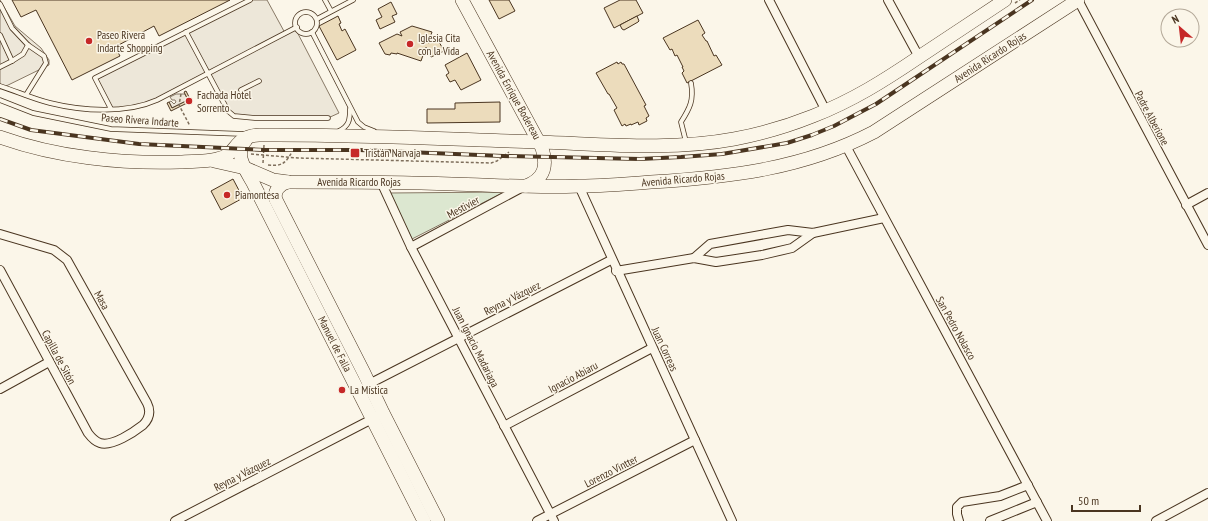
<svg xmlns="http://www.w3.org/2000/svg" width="1208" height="521" viewBox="0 0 1208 521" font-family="'PT Sans Narrow',sans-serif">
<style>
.green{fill:#dce7d0;stroke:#887966}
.parking{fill:#ede7d9;stroke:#887966}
.building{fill:#ecdcbc;stroke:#4a3520}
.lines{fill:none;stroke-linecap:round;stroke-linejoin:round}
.service-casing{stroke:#4a3520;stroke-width:5.5}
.minor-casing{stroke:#4a3520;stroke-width:10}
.primary-casing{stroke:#4a3520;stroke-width:14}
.path{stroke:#7f6f5c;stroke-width:1.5;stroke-dasharray:3 2;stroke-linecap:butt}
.service{stroke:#fbf6e9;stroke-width:4}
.minor{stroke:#fbf6e9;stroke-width:8}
.primary{stroke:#fbf6e9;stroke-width:13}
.rail-casing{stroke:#4a3520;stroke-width:4}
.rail{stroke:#fbf6e9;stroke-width:2.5;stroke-dasharray:8;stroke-linecap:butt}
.poi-dot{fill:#c62828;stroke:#fbf6e9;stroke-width:1.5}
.labels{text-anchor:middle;stroke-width:3;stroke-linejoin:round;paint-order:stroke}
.poi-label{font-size:11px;fill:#4a3520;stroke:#fbf6e9;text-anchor:start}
.street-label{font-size:11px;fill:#4a3520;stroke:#fbf6e9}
</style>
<rect width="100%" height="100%" fill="#fbf6e9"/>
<polygon class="green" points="504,192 412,239 389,193"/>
<g class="parking">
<polygon points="0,0 15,26 41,48 49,60 49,65 0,89"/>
<polygon points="250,0 267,0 285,33 295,28 339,113 328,118 255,118 229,113 208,74 146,105 111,109 95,78"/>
<polygon points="176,94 185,94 188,100 172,108 169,102 171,101 174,104 176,102 175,100 172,100 170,97"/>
</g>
<g class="building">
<polygon points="12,0 230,0 159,36 154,26 115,47 120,56 72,80 36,10 21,17"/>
<polygon points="489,0 509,0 515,11 499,19"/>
<polygon points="620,0 636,0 643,13 614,28 604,8"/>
<polygon points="391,2 397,14 392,16 395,22 380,29 376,20 382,17 378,9"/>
<polygon points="338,16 341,23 339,24 342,31 345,29 356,50 337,60 319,26"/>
<polygon points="637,16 639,21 638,22 624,30 622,29 620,25"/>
<polygon points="698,20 705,33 702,35 706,41 707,41 714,56 716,55 722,65 687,83 682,73 684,71 682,67 683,67 677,55 675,56 672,49 670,50 663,38"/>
<polygon points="412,26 432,32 428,43 437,38 444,51 431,57 426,47 421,61 397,53 397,54 391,53 390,55 385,54 379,43 397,34 402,36 400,32"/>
<polygon points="467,53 481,80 461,90 455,80 450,82 446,75 449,73 445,65"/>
<polygon points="617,62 618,64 621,62 622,64 624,64 646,105 644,106 649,116 646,118 647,121 639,125 638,122 631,125 631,124 626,126 625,124 622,126 614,110 617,108 609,94 608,94 596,73"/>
<polygon points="186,91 191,101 171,111 167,103 169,102 172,108 188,100 184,92"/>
<polygon points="500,102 500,122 427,123 427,109 455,109 455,103"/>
<polygon points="233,179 243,198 221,210 211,191"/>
</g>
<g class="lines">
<g class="service-casing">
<g id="service">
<polyline points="325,0 331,11"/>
<polyline points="0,4 12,28 28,45 44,56 46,63 26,95"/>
<circle cx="306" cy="23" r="11"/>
<polyline points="317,19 353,0"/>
<polyline points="186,32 228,111 234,116 255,118 328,118"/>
<polyline points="312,32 358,122 364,127 374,131"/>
<polyline points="0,35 12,61 0,67"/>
<polyline points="12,61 23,54 28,45"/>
<path d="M0,86C16,91 33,99 50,103C82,111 126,114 157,100L297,27"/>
<polyline points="241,90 259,81"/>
<polyline points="0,100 33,113 111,129 244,134"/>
<polyline points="111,109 95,78 250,0"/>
<path d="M339,131C349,126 350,120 350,109"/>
<path d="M686,142L681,122C690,108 694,100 691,83"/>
</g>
</g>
<g class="minor-casing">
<g id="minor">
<polyline points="769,0 826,111"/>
<polyline points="888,0 919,57"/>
<polyline points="1078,0 1208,245"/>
<polyline points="846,146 1047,521"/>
<polyline points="381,182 411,247 554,521"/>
<polyline points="579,186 732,521"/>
<polyline points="1186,205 1208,193"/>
<path d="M0,234L54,250L67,260L147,403C151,411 150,418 143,425C134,432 112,447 100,443C94,441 91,437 88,433L0,270"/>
<polyline points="411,247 521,188"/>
<polyline points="694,258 710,244 788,230 813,233 884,218"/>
<polyline points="616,271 694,258 716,262 762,255 792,248 813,233"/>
<polyline points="367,385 611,260"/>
<polyline points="0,389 49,362"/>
<polyline points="504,426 652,348"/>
<polyline points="175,521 376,417"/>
<polyline points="537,521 695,440"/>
<polyline points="959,521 957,514 957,507 962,502 1000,496 1028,485"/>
<polyline points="990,521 1037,502"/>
<polyline points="1156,521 1208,493"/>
</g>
</g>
<g class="primary-casing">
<g id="primary">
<path d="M462,0L542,148C548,167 544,179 526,186"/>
<path d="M0,137C56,157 121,164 180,162C192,161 205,162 217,159C239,155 232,136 259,135C352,134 445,139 538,142C603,144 670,151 734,139C761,134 788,126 813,116C852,101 885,80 919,57C948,38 976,19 1005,0"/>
<path d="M246,140C233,154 246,170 253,183L424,521"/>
<path d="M214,161L245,168L273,180L288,182C343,182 397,182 452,184C494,185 537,188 579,186C603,186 627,184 651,182C730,177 803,169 874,132L1078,0"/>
<path d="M288,182C280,184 273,191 276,200L364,373L383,413L438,521"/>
</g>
</g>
<g class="path">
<polyline points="1015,3 1020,0"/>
<polyline points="181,94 179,105 190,126"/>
<polyline points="251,154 298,158 491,163 497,161 509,152"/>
<polyline points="263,163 264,145"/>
<path d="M268,165C282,166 285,164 292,152"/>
</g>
<use href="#service" class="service"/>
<use href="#minor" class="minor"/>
<use href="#primary" class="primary"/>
<g class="rail-casing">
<polyline id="rail" points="0,119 31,130 139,144 264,150 359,150 503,156 640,159 681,157 722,154 787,143 812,135 834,126 876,104 1032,0"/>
</g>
<use href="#rail" class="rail"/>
</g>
<g class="poi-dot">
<circle cx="89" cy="41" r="4"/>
<circle cx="410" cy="44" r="4"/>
<circle cx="189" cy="101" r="4"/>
<rect x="350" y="148" width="10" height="10" rx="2"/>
<circle cx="227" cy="195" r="4"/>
<circle cx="342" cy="390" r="4"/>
</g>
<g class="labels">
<g class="poi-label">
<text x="97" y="39">Paseo Rivera<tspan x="97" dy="13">Indarte Shopping</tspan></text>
<text x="418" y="42">Iglesia Cita<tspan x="418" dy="13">con la Vida</tspan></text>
<text x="197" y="99">Fachada Hotel<tspan x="197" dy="13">Sorrento</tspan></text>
<text x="364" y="157">Tristán Narvaja</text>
<text x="235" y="199">Piamontesa</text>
<text x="350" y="394">La Mística</text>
</g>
<g class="street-label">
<text transform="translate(990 57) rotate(-33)" y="4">Avenida Ricardo Rojas</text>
<text transform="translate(514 95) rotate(61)" y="4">Avenida Enrique Bodereau</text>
<text transform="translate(1152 118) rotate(62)" y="4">Padre Alberione</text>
<text transform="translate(140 120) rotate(4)" y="4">Paseo Rivera Indarte</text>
<text transform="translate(683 179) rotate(-5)" y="4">Avenida Ricardo Rojas</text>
<text x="359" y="186">Avenida Ricardo Rojas</text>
<text transform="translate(463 207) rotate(-28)" y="4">Mestivier</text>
<text transform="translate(512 298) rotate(-27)" y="4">Reyna y Vázquez</text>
<text transform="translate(102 300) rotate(61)" y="4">Masa</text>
<text transform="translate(956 328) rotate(61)" y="4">San Pedro Nolasco</text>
<text transform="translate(335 344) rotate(63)" y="4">Manuel de Falla</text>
<text transform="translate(476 347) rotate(63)" y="4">Juan Ignacio Madariaga</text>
<text transform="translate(665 349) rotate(65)" y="4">Juan Correas</text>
<text transform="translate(59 357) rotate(62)" y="4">Capilla de Sitón</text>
<text transform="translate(573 377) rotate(-28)" y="4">Ignacio Abiaru</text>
<text transform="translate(611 471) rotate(-27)" y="4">Lorenzo Vintter</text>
<text transform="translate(242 474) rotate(-27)" y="4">Reyna y Vázquez</text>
</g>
</g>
<g transform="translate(1180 28) rotate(332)"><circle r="19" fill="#fbf6e9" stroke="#b4a999"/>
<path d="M0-3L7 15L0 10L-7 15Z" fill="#c62828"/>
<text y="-6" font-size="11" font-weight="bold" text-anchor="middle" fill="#4a3520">N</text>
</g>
<path d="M1072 505v6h68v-6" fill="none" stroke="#4a3520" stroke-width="2"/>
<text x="1078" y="505" font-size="12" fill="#4a3520" stroke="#fbf6e9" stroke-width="3" paint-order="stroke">50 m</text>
</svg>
